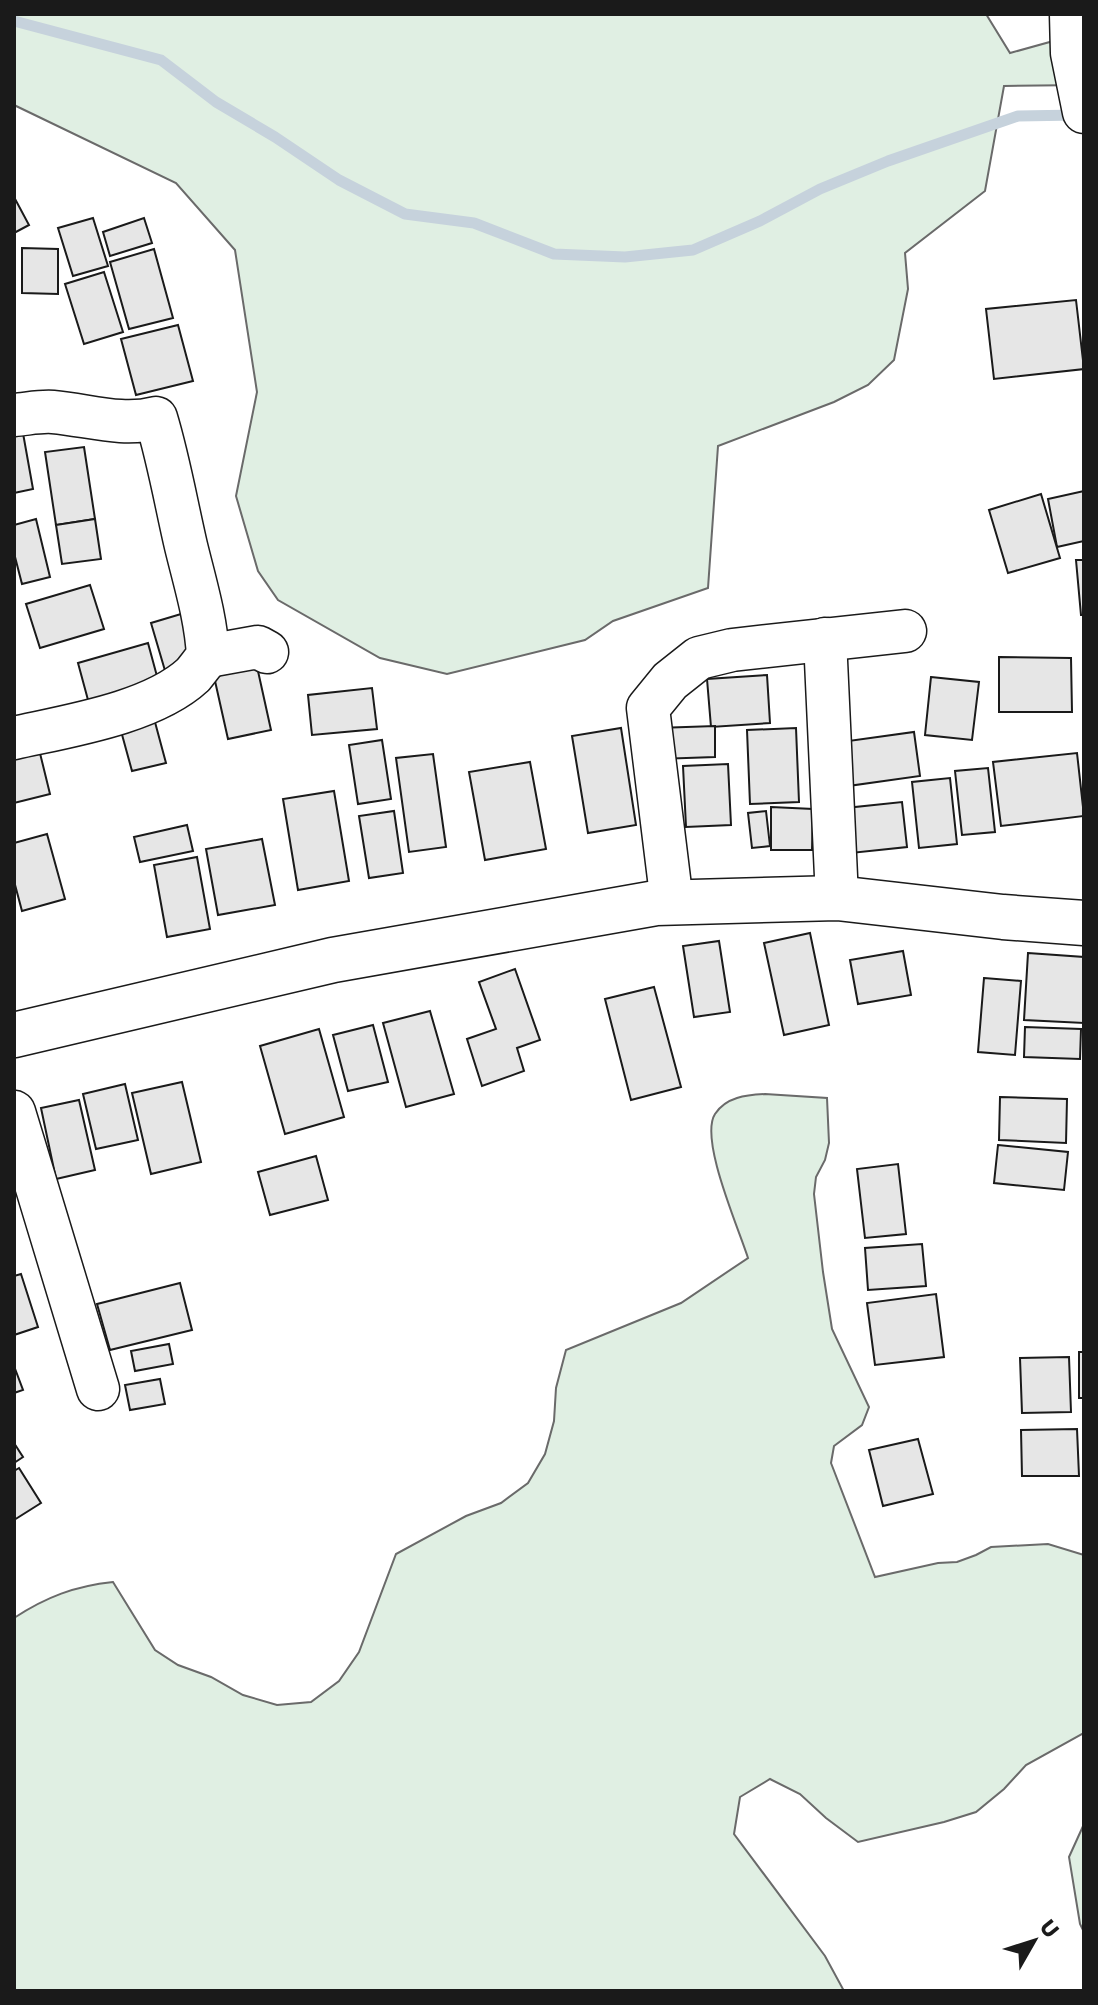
<svg xmlns="http://www.w3.org/2000/svg" width="1098" height="2005" viewBox="0 0 1098 2005" font-family="Poppins,sans-serif">
<style>
.green{fill:#e0efe3;stroke:#6a6a6a;stroke-width:2}
.lines{fill:none;stroke-linecap:round;stroke-linejoin:round}
.stream{stroke:#c6d2dc;stroke-width:11}
.building{fill:#e6e6e6;stroke:#1a1a1a;stroke-width:2}
.minor-casing{stroke:#1a1a1a;stroke-width:45}
.major-casing{stroke:#1a1a1a;stroke-width:47}
.minor{stroke:#fff;stroke-width:42}
.major{stroke:#fff;stroke-width:44}
</style>
<rect width="100%" height="100%" fill="#fff"/>
<g class="green">
<polygon points="14,14 986,14 1010,53 1057,40 1084,85 1004,86 985,191 905,253 908,289 894,360 868,385 834,402 718,446 708,588 613,621 585,640 447,674 380,658 278,600 258,571 236,496 257,392 235,250 176,183 14,105"/>
<path d="M765,1094L827,1098L829,1143L825,1160L816,1177L814,1194L823,1272L832,1329L869,1407L862,1425L834,1446L831,1463L875,1577L938,1563L957,1562L976,1555L991,1547L1048,1544L1084,1555V1733L1026,1765L1004,1789L976,1812L944,1822L858,1842L826,1818L800,1794L770,1779L740,1797L734,1834L825,1956L844,1991H14V1618C46,1597 75,1586 113,1582L155,1650L178,1665L211,1677L243,1695L277,1705L311,1702L339,1681L359,1652L396,1554L466,1516L501,1503L528,1483L545,1454L554,1421L556,1388L566,1350L681,1303L748,1258C739,1229 699,1139 715,1114C726,1097 746,1095 765,1094Z"/>
<polygon points="1084,1824 1084,1932 1080,1924 1069,1857"/>
</g>
<g class="lines">
<polyline class="stream" points="14,21 161,60 216,102 275,137 339,180 405,214 474,223 554,254 625,257 693,250 760,221 820,189 888,161 1018,116 1078,115"/>
</g>
<g class="building">
<polygon points="14,197 29,225 14,233"/>
<polygon points="93,218 108,266 73,276 58,228"/>
<polygon points="144,218 152,243 110,256 103,232"/>
<polygon points="22,248 58,249 58,294 22,293"/>
<polygon points="154,249 173,318 129,329 110,262"/>
<polygon points="104,272 123,332 84,344 65,284"/>
<polygon points="1076,300 1084,369 994,379 986,309"/>
<polygon points="178,325 193,381 136,395 121,339"/>
<polygon points="21,422 33,489 14,493 14,423"/>
<polygon points="84,447 95,519 56,525 45,452"/>
<polygon points="1084,491 1084,541 1057,547 1048,499"/>
<polygon points="1041,494 1060,558 1008,573 989,510"/>
<polygon points="36,519 50,577 22,584 14,553 14,525"/>
<polygon points="95,519 101,559 62,564 56,525"/>
<polygon points="1076,560 1084,560 1084,615 1081,615"/>
<polygon points="90,585 104,629 40,648 26,604"/>
<polygon points="181,614 196,665 166,674 151,623"/>
<polygon points="148,643 161,691 91,711 78,663"/>
<polygon points="999,657 1071,658 1072,712 999,712"/>
<polygon points="256,662 271,730 228,739 213,672"/>
<polygon points="767,675 770,723 711,727 707,679"/>
<polygon points="931,677 979,682 972,740 925,735"/>
<polygon points="372,688 377,729 312,735 308,695"/>
<polygon points="152,711 166,763 132,771 118,720"/>
<polygon points="715,726 715,757 658,759 657,728"/>
<polygon points="621,728 636,825 588,833 572,736"/>
<polygon points="796,728 799,802 750,804 747,730"/>
<polygon points="914,732 920,776 848,786 841,742"/>
<polygon points="382,740 391,799 358,804 349,745"/>
<polygon points="37,741 50,794 14,803 14,747"/>
<polygon points="1077,753 1084,816 1001,826 993,762"/>
<polygon points="433,754 446,847 409,852 396,758"/>
<polygon points="530,762 546,849 485,860 469,772"/>
<polygon points="728,764 731,825 686,827 683,766"/>
<polygon points="988,768 995,832 962,835 955,771"/>
<polygon points="950,778 957,844 919,848 912,782"/>
<polygon points="334,791 349,881 298,890 283,799"/>
<polygon points="902,802 907,847 851,853 846,808"/>
<polygon points="771,807 813,809 812,850 771,850"/>
<polygon points="394,811 403,873 369,878 359,816"/>
<polygon points="766,811 770,846 752,848 748,813"/>
<polygon points="187,825 193,851 140,862 134,837"/>
<polygon points="47,834 65,899 22,911 14,881 14,843"/>
<polygon points="262,839 275,905 218,915 206,849"/>
<polygon points="197,857 210,929 167,937 154,865"/>
<polygon points="810,933 829,1025 784,1035 764,943"/>
<polygon points="719,941 730,1012 694,1017 683,946"/>
<polygon points="903,951 911,995 858,1004 850,960"/>
<polygon points="1028,953 1084,957 1084,1023 1024,1020"/>
<polygon points="515,969 540,1040 517,1048 524,1071 482,1086 467,1039 496,1029 479,982"/>
<polygon points="984,978 1021,981 1015,1055 978,1052"/>
<polygon points="654,987 681,1087 631,1100 605,999"/>
<polygon points="430,1011 454,1094 406,1107 383,1023"/>
<polygon points="373,1025 388,1082 348,1091 333,1035"/>
<polygon points="1025,1027 1081,1029 1080,1059 1024,1057"/>
<polygon points="319,1029 344,1117 285,1134 260,1046"/>
<polygon points="182,1082 201,1162 151,1174 132,1093"/>
<polygon points="125,1084 138,1140 96,1149 83,1094"/>
<polygon points="1000,1097 1067,1099 1066,1143 999,1140"/>
<polygon points="79,1100 95,1170 56,1179 41,1108"/>
<polygon points="998,1145 1068,1152 1064,1190 994,1183"/>
<polygon points="316,1156 328,1200 270,1215 258,1172"/>
<polygon points="898,1164 906,1234 865,1238 857,1169"/>
<polygon points="922,1244 926,1286 868,1290 865,1248"/>
<polygon points="21,1274 38,1327 14,1335 14,1276"/>
<polygon points="180,1283 192,1330 110,1350 97,1304"/>
<polygon points="936,1294 944,1357 875,1365 867,1303"/>
<polygon points="169,1344 173,1364 135,1371 131,1351"/>
<rect x="1079" y="1352" width="5" height="46"/>
<polygon points="1069,1357 1071,1412 1022,1413 1020,1358"/>
<polygon points="14,1366 23,1390 14,1393"/>
<polygon points="160,1379 165,1404 130,1410 125,1385"/>
<polygon points="1077,1429 1079,1476 1022,1476 1021,1430"/>
<polygon points="918,1439 933,1494 883,1506 869,1450"/>
<polygon points="14,1443 23,1457 14,1463"/>
<polygon points="19,1468 41,1503 14,1520 14,1471"/>
</g>
<g class="lines">
<g class="minor-casing">
<g id="minor">
<polyline points="1071,14 1072,53 1084,112"/>
<path d="M14,415C27,414 40,411 53,412C88,415 122,427 156,418C169,461 176,503 186,546C195,583 206,618 208,656C203,662 198,669 193,675C152,713 68,726 14,738"/>
<polyline points="825,639 837,898"/>
<polyline points="208,656 258,647 267,652"/>
<polyline points="672,903 648,708 670,681 699,658 732,650 905,631"/>
<polyline points="14,1112 98,1389"/>
</g>
</g>
<g class="major-casing">
<polyline id="major" points="14,1035 333,960 656,903 837,898 1003,917 1084,923"/>
</g>
<use href="#minor" class="minor"/>
<use href="#major" class="major"/>
</g>
<rect width="1098" height="2005" fill="none" stroke="#1a1a1a" stroke-width="32"/>
<g transform="translate(1034 1941) rotate(51)" stroke="#ffffff" stroke-width="6" paint-order="stroke">
<path d="M0-6L14 30L0 20L-14 30Z" fill="#1a1a1a"/>
<text y="-12" font-size="22" font-weight="bold" text-anchor="middle" fill="#1a1a1a">U</text>
</g>
</svg>
